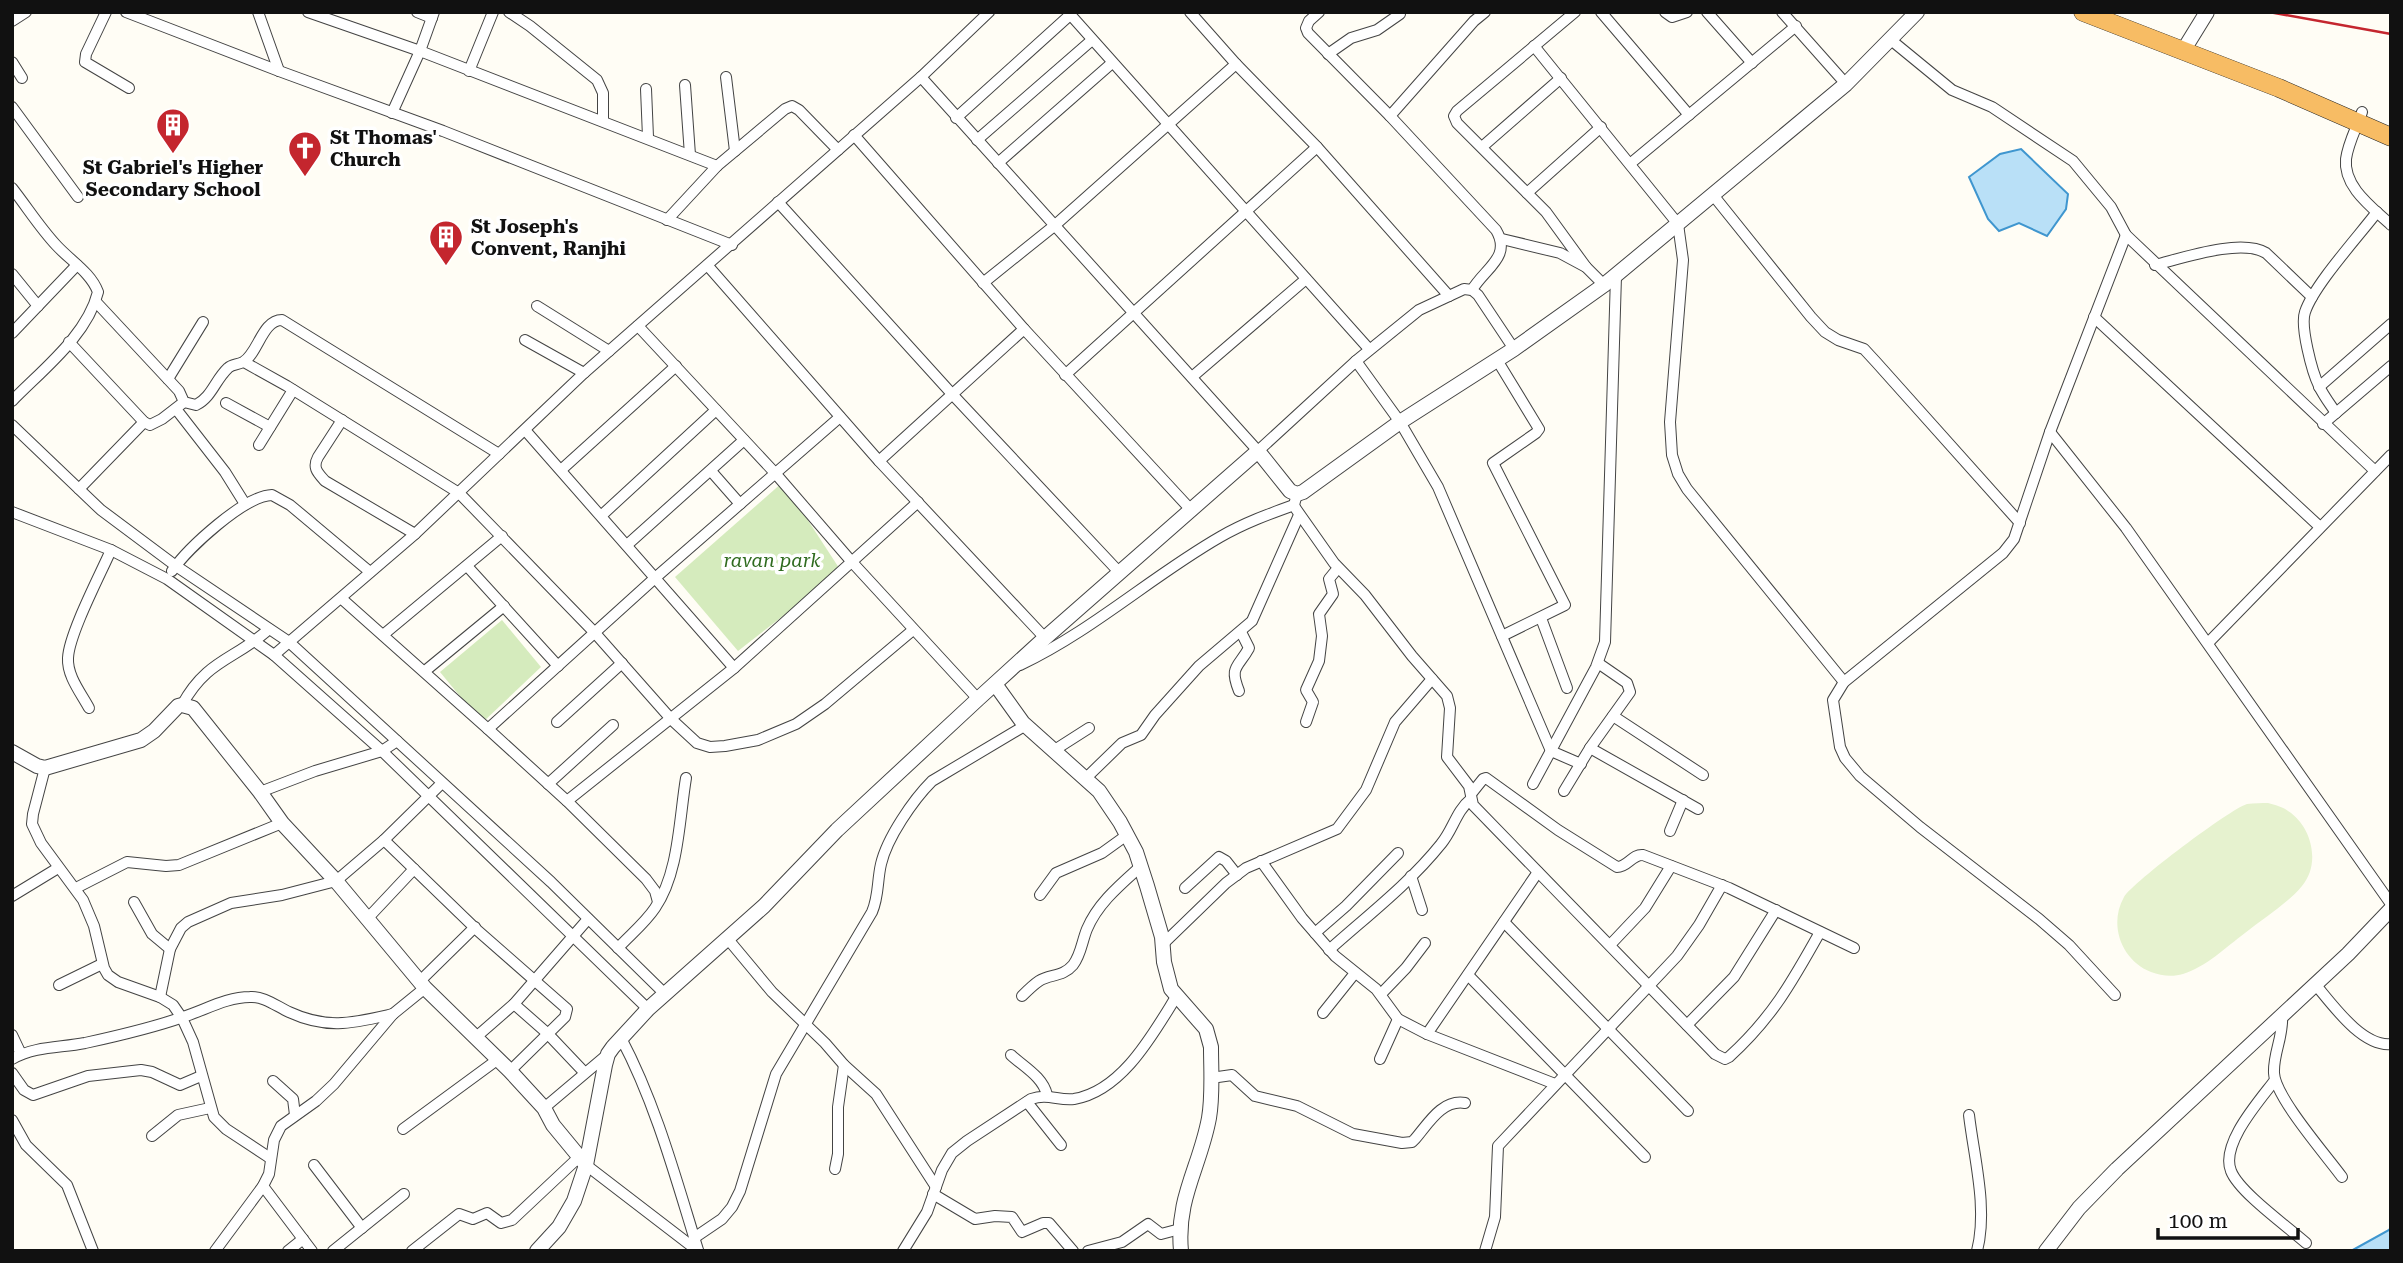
<svg xmlns="http://www.w3.org/2000/svg" width="2403" height="1263" viewBox="0 0 2403 1263" font-family="'Roboto Serif',serif">
<style>
.green{fill:#d5ebbd}
.pitch{fill:#e6f2cf}
.water{fill:#b9e0f7;stroke:#3f96cf;stroke-width:2}
.lines{fill:none;stroke-linecap:round;stroke-linejoin:round}
.minor-casing{stroke:#444;stroke-width:12}
.tertiary-casing{stroke:#444;stroke-width:16}
.trunk-casing{stroke:#222;stroke-width:19}
.minor{stroke:#fff;stroke-width:10}
.tertiary{stroke:#fff;stroke-width:14}
.trunk{stroke:#f7bc64;stroke-width:18}
.rail{stroke:#c4262e;stroke-width:2.5}
.labels{text-anchor:middle;stroke-width:7;stroke-linejoin:round;paint-order:stroke}
.poi-label{font-size:19px;font-weight:bold;fill:#111;stroke:#fff;text-anchor:start}
.park-label{font-size:19px;font-style:italic;fill:#2f6b1f;stroke:#fff}
</style>
<rect width="100%" height="100%" fill="#fffdf5"/>
<g class="green">
<polygon points="783,482 841,571 738,651 675,577"/>
<polygon points="502,620 541,667 482,723 440,672"/>
</g>
<path class="pitch" d="M2268,803C2275,805 2283,807 2288,811C2312,826 2321,864 2302,886C2287,904 2264,918 2245,933C2226,947 2206,967 2183,974C2173,977 2161,976 2151,972C2122,961 2108,925 2124,897C2133,882 2230,809 2247,804C2254,803 2262,803 2268,803Z"/>
<g class="water">
<polygon points="2021,149 2068,194 2066,209 2047,236 2019,223 1999,231 1988,219 1969,177 2000,154"/>
<polygon points="2391,1227 2391,1251 2351,1251 2389,1230"/>
</g>
<g class="lines">
<g class="minor-casing">
<g id="minor">
<polyline points="106,12 86,54 85,62 129,88"/>
<polyline points="126,12 279,71 443,131 732,245"/>
<polyline points="258,12 279,71"/>
<polyline points="308,12 420,51 717,166"/>
<polyline points="417,12 432,18"/>
<polyline points="509,12 530,26 597,80 603,93 603,120"/>
<polyline points="1068,12 1369,349"/>
<polyline points="1190,12 1236,64 1317,147 1449,296"/>
<path d="M1319,12L1309,21L1306,28L1308,33L1390,116L1496,230C1512,257 1485,268 1472,290"/>
<polyline points="1575,12 1457,111 1454,116 1457,123 1546,212 1586,267"/>
<polyline points="1601,12 1689,115"/>
<polyline points="1665,12 1672,17 1687,12"/>
<polyline points="1707,12 1752,63"/>
<polyline points="1782,12 1846,84"/>
<polyline points="12,21 26,12"/>
<polyline points="1891,40 1952,90 1992,107 2073,161 2111,207 2126,235 2375,471"/>
<polyline points="1534,46 1678,224 1683,260 1670,422 1672,455 1678,474 1687,489 1844,682"/>
<polyline points="1328,54 1351,38 1377,30 1400,14"/>
<polyline points="12,62 22,78"/>
<polyline points="469,71 493,12"/>
<polyline points="726,77 735,151"/>
<polyline points="921,77 989,12"/>
<polyline points="685,85 690,155"/>
<polyline points="646,89 648,137"/>
<polyline points="12,107 78,197"/>
<path d="M2362,112C2357,127 2348,143 2346,159C2343,187 2373,208 2391,225"/>
<polyline points="392,113 420,51 434,12"/>
<polyline points="1390,116 1474,21 1485,12"/>
<polyline points="956,118 1070,15"/>
<polyline points="854,135 1024,329 1192,511"/>
<polyline points="977,140 1092,40"/>
<polyline points="1482,147 1561,78"/>
<polyline points="998,163 1112,63"/>
<polyline points="1631,163 1796,26"/>
<path d="M12,188C27,207 40,228 57,246C71,261 91,273 98,292C87,336 42,370 12,401"/>
<polyline points="1527,193 1601,127"/>
<polyline points="1713,195 1811,317 1825,332 1838,340 1864,349 1876,362 2020,523"/>
<polyline points="778,202 952,394 1119,572"/>
<polyline points="667,220 717,166 785,109 792,106 799,110 838,150"/>
<polyline points="1502,239 1560,253 1586,267 1604,285"/>
<path d="M2155,265C2183,258 2241,238 2266,253L2312,297"/>
<polyline points="708,266 879,461 1045,638"/>
<polyline points="12,274 38,306"/>
<polyline points="983,283 1054,226 1236,64"/>
<path d="M96,302L179,391L184,402L196,405C212,397 215,380 228,368C232,364 237,365 243,362C258,354 262,320 282,320L499,454"/>
<polyline points="537,306 609,351"/>
<polyline points="2094,317 2320,527"/>
<polyline points="638,326 775,473 851,561 978,699"/>
<polyline points="12,333 77,265"/>
<polyline points="525,340 584,373"/>
<polyline points="69,342 144,422 150,425 162,419 184,402"/>
<polyline points="1497,360 1539,429 1536,433 1493,463 1565,605 1502,636"/>
<polyline points="1356,361 1419,310 1464,289 1472,290 1478,295 1514,349"/>
<polyline points="244,362 287,386 459,493 595,633 671,719 697,743 710,747 725,746 758,740 796,724 825,704 913,630"/>
<polyline points="1065,375 1317,147"/>
<polyline points="1192,377 1306,279"/>
<polyline points="168,379 203,322"/>
<polyline points="2319,387 2391,324"/>
<polyline points="226,403 270,427"/>
<polyline points="176,409 225,472 245,504"/>
<path d="M2336,413C2330,404 2323,395 2319,386C2312,372 2300,326 2305,312C2314,285 2358,237 2377,212"/>
<path d="M342,420L318,457C312,468 318,473 325,481L415,534"/>
<polyline points="2323,424 2391,366"/>
<polyline points="12,425 101,510 176,566 289,642 551,882 665,994"/>
<polyline points="525,430 734,668"/>
<polyline points="2050,432 2126,528 2391,904"/>
<polyline points="259,445 293,390"/>
<polyline points="879,461 1024,329"/>
<polyline points="561,470 676,366"/>
<polyline points="711,471 740,504"/>
<polyline points="79,489 144,422"/>
<path d="M1297,494L1294,505L1296,509L1334,563L1365,595L1412,656L1447,696L1450,708L1447,757L1469,786L1473,805L1715,1054L1725,1059L1729,1057C1772,1018 1792,982 1820,932"/>
<polyline points="12,512 111,550 167,579 274,655 382,751 648,1009"/>
<polyline points="602,515 716,410"/>
<polyline points="627,545 744,440"/>
<polyline points="467,566 558,666"/>
<path d="M172,571C188,548 244,496 272,495L290,505L370,572"/>
<polyline points="342,599 488,729 655,578 840,417"/>
<polyline points="1541,618 1567,688"/>
<polyline points="383,635 502,536"/>
<polyline points="2208,643 2391,455"/>
<polyline points="274,655 415,534 584,373 921,77 1258,451 1356,361 1400,422 1438,487 1551,751 1581,764"/>
<path d="M1020,665C1092,631 1152,576 1220,537C1244,523 1269,514 1294,505"/>
<polyline points="425,671 504,606"/>
<path d="M1239,691C1229,666 1238,668 1249,648L1241,632"/>
<path d="M182,705C207,659 235,660 269,629"/>
<path d="M89,708C81,693 67,676 68,658C69,634 100,575 111,550"/>
<polyline points="1613,716 1703,775"/>
<polyline points="557,722 622,663"/>
<polyline points="1306,722 1313,702 1306,690 1319,661 1322,636 1319,614 1333,594 1329,579 1338,568"/>
<polyline points="488,729 567,801 646,879 655,891 658,902"/>
<polyline points="1590,748 1698,809"/>
<polyline points="1053,751 1089,728"/>
<polyline points="45,768 33,814 32,824 41,843 83,900 94,926 104,968 108,975 118,982 160,997 173,1005 182,1018 193,1042 214,1117 226,1129 270,1158"/>
<polyline points="1085,779 1122,743 1141,735 1155,715 1199,666 1252,621 1299,515"/>
<polyline points="548,784 613,725"/>
<polyline points="1533,784 1596,667 1605,642 1616,276"/>
<polyline points="1564,791 1590,748 1630,692 1627,683 1598,663"/>
<polyline points="260,792 315,771 382,751 397,741"/>
<path d="M1471,794L1483,779L1486,778L1558,830L1617,867C1628,867 1632,854 1643,855L1729,888L1854,948"/>
<polyline points="567,801 734,668 918,502"/>
<polyline points="1670,831 1683,800"/>
<polyline points="384,840 477,930 567,1009 565,1017 510,1071"/>
<polyline points="1261,861 1302,918 1335,956 1376,989 1398,1019 1427,1034 1555,1084"/>
<polyline points="1411,876 1422,910"/>
<polyline points="76,888 127,862 166,866 179,865 282,823"/>
<polyline points="1185,888 1219,857 1226,861 1237,875"/>
<polyline points="1040,895 1056,873 1102,853 1127,835"/>
<polyline points="12,896 58,868"/>
<polyline points="134,902 152,934 170,949"/>
<polyline points="367,919 414,869"/>
<polyline points="1504,922 1688,1111"/>
<polyline points="1315,933 1346,906 1398,853"/>
<polyline points="727,938 772,992 825,1043 844,1065 876,1094 936,1187"/>
<polyline points="1163,944 1226,883 1246,868 1337,829 1366,790 1395,722 1432,679"/>
<polyline points="1610,945 1645,908 1671,866"/>
<path d="M618,948C630,935 645,923 655,908C679,873 679,820 686,778"/>
<path d="M1329,950C1367,916 1409,884 1441,844C1453,830 1456,811 1471,799"/>
<polyline points="1468,975 1645,1157"/>
<polyline points="419,982 475,927"/>
<path d="M2315,984C2332,1004 2362,1047 2391,1044"/>
<polyline points="59,985 102,964"/>
<polyline points="1381,994 1406,968 1425,943"/>
<polyline points="2115,995 2069,945 2039,919 1920,827 1860,776 1845,758 1840,747 1833,700 1844,682 2003,553 2014,539 2050,432 2126,235"/>
<path d="M1022,996C1027,991 1033,985 1039,981C1050,974 1063,977 1073,965C1081,955 1082,941 1087,929C1098,903 1120,885 1141,866"/>
<polyline points="160,997 170,949 181,928 188,922 231,903 282,895 336,881 384,840 442,783"/>
<polyline points="514,1004 547,1033 584,1072"/>
<polyline points="1323,1013 1355,973"/>
<path d="M2282,1014C2284,1036 2273,1053 2274,1073C2275,1097 2326,1155 2342,1177"/>
<polyline points="1687,1025 1734,977 1776,910"/>
<polyline points="1427,1034 1538,872"/>
<polyline points="12,1035 21,1054"/>
<polyline points="475,1038 514,1004 588,919"/>
<path d="M621,1038C656,1104 676,1179 698,1250"/>
<path d="M1011,1055C1024,1067 1043,1077 1047,1095"/>
<path d="M12,1059C36,1046 59,1048 85,1043C117,1036 152,1028 183,1017C205,1010 227,997 250,997C264,996 276,1006 289,1012C328,1030 353,1023 393,1014"/>
<polyline points="1380,1059 1398,1019"/>
<polyline points="12,1073 24,1090 33,1095 88,1076 141,1070 152,1072 180,1085 201,1076"/>
<path d="M1211,1078L1232,1075L1255,1096L1297,1106L1353,1134L1402,1143L1412,1142L1415,1139C1428,1124 1442,1099 1465,1103"/>
<path d="M2275,1080C2260,1100 2220,1144 2231,1171C2239,1192 2288,1227 2306,1243"/>
<polyline points="273,1081 293,1099 295,1115"/>
<polyline points="1027,1102 1061,1145"/>
<polyline points="544,1108 608,1054"/>
<path d="M1969,1115C1974,1158 1988,1208 1977,1251"/>
<polyline points="12,1120 26,1145 67,1185 93,1251"/>
<polyline points="403,1129 497,1060"/>
<polyline points="152,1136 178,1115 210,1108"/>
<polyline points="314,1165 362,1228"/>
<polyline points="586,1165 698,1251"/>
<polyline points="835,1169 838,1154 838,1107 844,1065"/>
<polyline points="263,1186 312,1251"/>
<polyline points="933,1194 975,1219 995,1216 1012,1217 1022,1232 1043,1223 1049,1223 1073,1251"/>
<path d="M694,1238L722,1219L732,1207L740,1191L776,1074L872,912C879,896 877,881 881,864C887,838 913,800 932,781L1026,725"/>
<polyline points="215,1251 263,1186 269,1174 274,1140 281,1126 316,1101 334,1084 393,1014 425,988"/>
<polyline points="288,1251 303,1239"/>
<polyline points="333,1251 404,1194"/>
<polyline points="412,1251 459,1214 473,1219 487,1213 501,1223 512,1220 579,1157"/>
<path d="M903,1251L927,1212L942,1170L952,1153L967,1141L1031,1099C1047,1093 1059,1101 1074,1099C1122,1091 1153,1034 1176,997"/>
<polyline points="1088,1251 1122,1242 1148,1224 1161,1234 1180,1229"/>
<polyline points="1485,1251 1495,1217 1498,1146 1677,956 1699,925 1722,885"/>
</g>
</g>
<g class="tertiary-casing">
<g id="tertiary">
<polyline points="2183,51 2207,12"/>
<path d="M995,684L1023,723L1099,791L1120,822L1136,852L1147,886L1162,937L1164,962L1171,989L1206,1029L1211,1047C1211,1070 1213,1095 1209,1118C1200,1167 1176,1198 1181,1251"/>
<polyline points="12,752 37,766 45,768 141,740 154,731 178,706 182,705 193,708 260,792 282,823 336,881 425,988 510,1071 544,1108 553,1125 586,1165"/>
<polyline points="537,1251 559,1227 574,1201 586,1165 605,1065 608,1054 613,1047 648,1009 764,906 837,830 978,699 1045,638 1258,451 1290,491 1297,494 1303,492 1400,422 1514,349 1604,285 1846,84 1917,12"/>
<polyline points="2046,1251 2079,1208 2117,1169 2348,954 2391,909"/>
</g>
</g>
<g class="trunk-casing">
<polyline id="trunk" points="2083,12 2279,88 2391,137"/>
</g>
<use href="#minor" class="minor"/>
<use href="#tertiary" class="tertiary"/>
<use href="#trunk" class="trunk"/>
<polyline class="rail" points="2269,12 2391,34"/>
</g>
<defs>
<g id="building-pin" transform="scale(1.75)"><path d="M0 17L-7.5 6A9.5 9.5 0 1 1 7.5 6Z" fill="#c4262e" stroke="#fff"/><path d="M-4-6H4V6H1V3H-1V6H-4ZM-2.5-4.3h1.7v1.8h-1.7ZM.8-4.3h1.7v1.8H.8ZM-2.5-1h1.7V.8h-1.7ZM.8-1h1.7V.8H.8Z" fill="#fff"/></g>
<g id="church-pin" transform="scale(1.75)"><path d="M0 17L-7.5 6A9.5 9.5 0 1 1 7.5 6Z" fill="#c4262e" stroke="#fff"/><path d="M-1.2-6h2.4v3.5h3.3v2.4h-3.3V6h-2.4V-.1h-3.3v-2.4h3.3Z" fill="#fff"/></g>
</defs>
<g fill-rule="evenodd">
<use href="#building-pin" x="173" y="125"/>
<use href="#church-pin" x="305" y="148"/>
<use href="#building-pin" x="446" y="237"/>
</g>
<g class="labels">
<g class="poi-label">
<text x="330" y="144">St Thomas'<tspan x="330" dy="22">Church</tspan></text>
<text x="173" y="174" text-anchor="middle">St Gabriel's Higher<tspan x="173" dy="22">Secondary School</tspan></text>
<text x="471" y="233">St Joseph's<tspan x="471" dy="22">Convent, Ranjhi</tspan></text>
</g>
<g class="park-label">
<text x="772" y="567">ravan park</text>
</g>
</g>
<rect width="2403" height="1263" fill="none" stroke="#111111" stroke-width="28"/>
<path d="M2158 1228v10h140v-10" fill="none" stroke="#111111" stroke-width="3.5"/>
<text x="2168" y="1228" font-size="21" fill="#111111" stroke="#ffffff" stroke-width="5" paint-order="stroke">100 m</text>
</svg>
